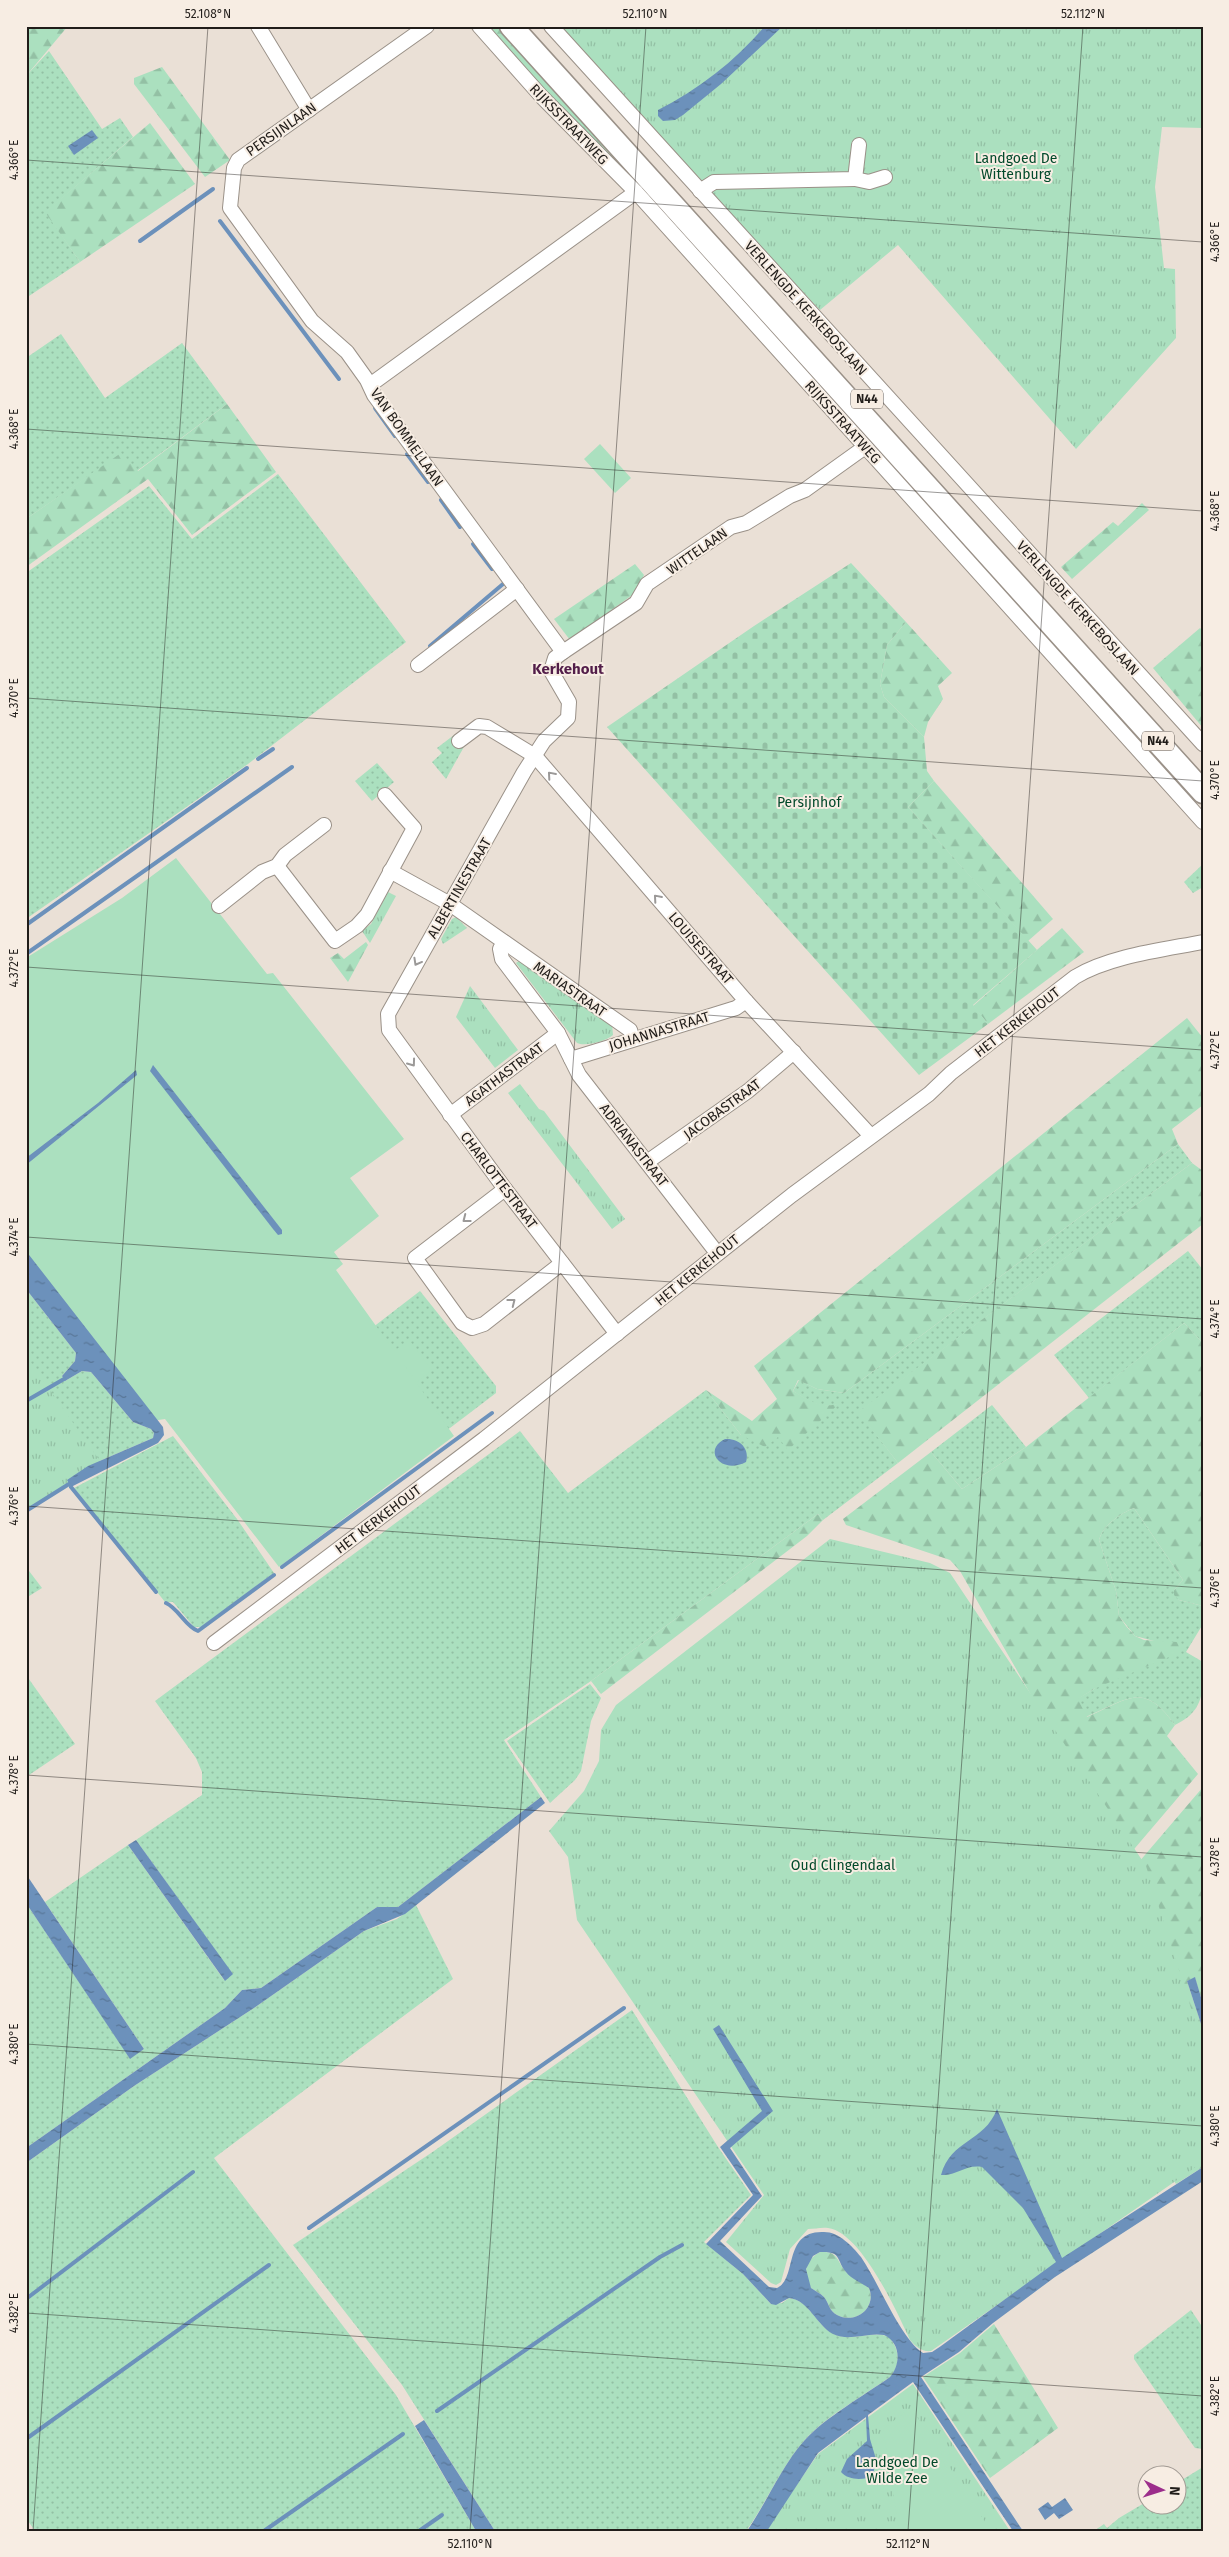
<svg xmlns="http://www.w3.org/2000/svg" width="1229" height="2557" viewBox="0 0 1229 2557" font-family="'Fira Sans',sans-serif">
<style>
.grass{fill:url(#grass-dots)}
.forest{fill:url(#forest-firs)}
.cemetery{fill:url(#cemetery-stones)}
.park{fill:url(#park-tufts)}
.pitch{fill:#abe0bf}
.water{fill:url(#water-ripples);fill-rule:evenodd}
.lines{fill:none;stroke-linecap:round;stroke-linejoin:round}
.stream{stroke:#6c91bb;stroke-width:4}
.minor-casing{stroke:#9a9188;stroke-width:16}
.primary-casing{stroke:#9a9188;stroke-width:25}
.minor{stroke:#fff;stroke-width:14}
.primary{stroke:#fff;stroke-width:22}
.oneway{stroke:#9b9998}
.ticks{fill:none;stroke:#211d1a;stroke-width:1;stroke-opacity:0.45}
.labels{text-anchor:middle;stroke-width:4;stroke-linejoin:round;paint-order:stroke}
.shield{fill:#f7ede3;stroke:#615b56;stroke-width:1}
.shield-label{font-size:12px;font-weight:bold;fill:#211d1a}
.street-label{font-size:14px;fill:#211d1a;stroke:#f7ede3}
.park-label{font-size:14px;fill:#01492a;stroke:#f7ede3}
.neighbourhood-label{font-size:15px;font-weight:bold;fill:#521d49;stroke:#f7ede3}
.neatline{fill:none;stroke:#211d1a;stroke-width:2}
.ticks-label{font-size:12px;text-anchor:middle;fill:#211d1a}
</style>
<defs>
<pattern id="grass-dots" width="8" height="8" patternUnits="userSpaceOnUse" patternTransform="scale(1.25)"><rect width="8" height="8" fill="#abe0bf"/><path d="M2 2h.1M6 6h.1" fill="none" stroke="#93c0a4" stroke-width="1.8" stroke-linecap="round"/></pattern>
<pattern id="forest-firs" width="22" height="20" patternUnits="userSpaceOnUse" patternTransform="scale(1.25)"><rect width="22" height="20" fill="#abe0bf"/><path d="M5 1l3.5 6h-7zM16 11l3.5 6h-7z" fill="#93c0a4"/></pattern>
<pattern id="cemetery-stones" width="16" height="16" patternUnits="userSpaceOnUse" patternTransform="scale(1.25)"><rect width="16" height="16" fill="#abe0bf"/><path d="M2 7V4a2 2 0 0 1 4 0v3zM10 15v-3a2 2 0 0 1 4 0v3z" fill="#93c0a4"/></pattern>
<pattern id="park-tufts" width="24" height="20" patternUnits="userSpaceOnUse" patternTransform="scale(1.25)"><rect width="24" height="20" fill="#abe0bf"/><path d="M3 7l-1-3M5 7V3M7 7l1-3M15 17l-1-3M17 17v-4M19 17l1-3" fill="none" stroke="#93c0a4"/></pattern>
<pattern id="water-ripples" width="26" height="14" patternUnits="userSpaceOnUse" patternTransform="scale(1.25)"><rect width="26" height="14" fill="#6c91bb"/><path d="M2 4q2-2 4 0t4 0M15 11q2-2 4 0t4 0" fill="none" stroke="#587697"/></pattern>
</defs>
<rect width="100%" height="100%" fill="#eae0d6"/>
<g class="grass">
<polygon points="49,51 102,129 120,118 133,137 46,212 80,262 26,298 26,76"/>
<polygon points="61,334 105,398 182,343 227,404 137,471 121,454 26,519 26,358"/>
<polygon points="278,474 406,642 248,764 26,919 26,573 149,486 192,539"/>
<polygon points="454,735 459,742 465,745 446,779 432,762 442,753 437,748"/>
<polygon points="377,763 394,782 372,801 355,781"/>
<polygon points="1203,864 1203,887 1193,893 1184,882"/>
<polygon points="456,917 467,928 443,944 441,939 452,919"/>
<path d="M1178,1144L1192,1163L859,1412L898,1463L823,1520L818,1514L591,1681L504,1740L541,1797L398,1907H377L261,1988L242,1990L225,2008L26,2148V1903L130,2058L144,2049L45,1902L128,1845L224,1980L232,1974L136,1840L202,1795V1772L196,1758L155,1701L520,1431L568,1493L706,1390L741,1435L778,1437L838,1404C821,1410 807,1400 793,1391L799,1380L817,1389L844,1393Z"/>
<polygon points="1188,1251 1203,1270 1203,1343 1184,1323 1089,1398 1054,1355"/>
<polygon points="26,1289 76,1353 75,1361 62,1376 65,1381 82,1371 91,1372 133,1422 151,1429 154,1433 153,1438 88,1466 26,1510"/>
<polygon points="420,1291 496,1386 496,1393 429,1444 368,1331"/>
<polygon points="992,1405 1026,1447 962,1489 931,1452"/>
<polygon points="173,1436 237,1519 274,1573 201,1627 194,1627 173,1602 165,1602 74,1488"/>
<path d="M1134,1508L1183,1580L1174,1590L1179,1600L1203,1606V1624L1186,1652L1203,1662C1203,1691 1205,1711 1175,1725C1143,1681 1129,1699 1086,1717L1077,1699L1094,1689L1154,1641L1135,1636L1119,1616L1116,1591L1099,1540C1103,1525 1120,1514 1134,1508Z"/>
<polygon points="26,1567 42,1588 26,1598"/>
<polygon points="26,1675 75,1744 26,1777"/>
<polygon points="590,1684 601,1698 591,1721 581,1771 575,1780 550,1803 507,1741"/>
<polygon points="416,1905 453,1979 214,2158 396,2395 476,2531 35,2531 26,2518 26,2163 134,2086 254,2008 364,1931 397,1919"/>
<path d="M632,2010L718,2147L751,2195L704,2242L743,2274L771,2304L782,2303L789,2298C810,2300 816,2326 834,2334C853,2343 871,2329 889,2337C900,2350 901,2364 890,2377C866,2394 822,2419 804,2441C781,2467 767,2502 746,2531H495L402,2385L293,2245L434,2151Z"/>
<polygon points="1191,2310 1203,2328 1203,2449 1195,2448 1190,2441 1134,2359 1134,2355"/>
<polygon points="1203,2467 1203,2531 1094,2531 1104,2524 1107,2528 1119,2518 1146,2502 1146,2504 1176,2504 1177,2483"/>
</g>
<g class="forest">
<polygon points="26,26 68,26 26,76"/>
<polygon points="486,26 501,26 639,184 593,141"/>
<polygon points="162,67 230,160 205,177 134,84 134,78"/>
<polygon points="150,123 195,184 80,262 45,212"/>
<polygon points="227,404 276,472 192,535 148,479 26,567 26,519 121,453 138,471"/>
<polygon points="1142,503 1149,510 1072,579 1061,567 1113,522 1118,526"/>
<polygon points="635,564 644,575 635,593 570,640 554,619"/>
<polygon points="906,622 952,673 938,686 943,699 928,722 924,737 884,697 880,684 887,645"/>
<polygon points="1200,628 1203,631 1203,728 1153,668"/>
<polygon points="934,781 1053,919 1028,941 908,807"/>
<polygon points="1062,928 1084,952 988,1024 973,1006"/>
<polygon points="366,942 368,945 348,982 330,958 338,953 344,959"/>
<path d="M1187,1018L1203,1038V1105L1172,1129L1178,1144L844,1393L817,1389L798,1380L793,1391C809,1400 822,1410 840,1403L788,1450L778,1437L765,1447L741,1435L706,1390L752,1421L777,1399L754,1366Z"/>
<polygon points="1192,1163 1203,1171 1203,1224 898,1463 858,1412"/>
<path d="M1184,1323L1203,1343V1606L1179,1600L1174,1595V1590L1183,1580L1134,1508C1120,1514 1103,1525 1099,1540L1116,1591L1119,1616L1126,1626L1135,1636L1144,1640L1177,1642L1180,1649L1176,1654L1094,1689L1078,1699L1087,1717C1129,1699 1143,1681 1175,1725L1167,1736L1198,1774L1084,1908L1067,1758L960,1571L950,1560L846,1525L843,1519L931,1452L962,1489L1026,1447Z"/>
<polygon points="818,1514 823,1520 807,1536 601,1694 591,1681"/>
<polygon points="1203,1787 1203,2004 1195,1978 1187,1981 1203,2030 1203,2167 1176,2184 1157,2157 1115,1890"/>
<path d="M820,2252C836,2251 836,2257 843,2268C848,2276 862,2282 869,2288C877,2307 856,2325 837,2315C829,2311 829,2303 824,2297C820,2293 815,2291 811,2288C802,2274 805,2260 820,2252Z"/>
<polygon points="994,2324 1058,2428 990,2478 923,2377 960,2353"/>
</g>
<polygon class="cemetery" points="851,563 906,622 887,645 880,684 884,697 924,737 927,771 934,781 908,807 1037,950 973,1005 988,1024 919,1075 607,727 754,626"/>
<g class="park">
<polygon points="556,26 1203,26 1203,128 1162,127 1155,187 1164,268 1175,269 1176,338 1076,449 898,245 820,310 658,139"/>
<polygon points="388,892 396,896 370,943 362,931 371,924"/>
<path d="M523,958L612,1024L613,1035C606,1041 585,1047 577,1043L516,963Z"/>
<polygon points="470,986 518,1050 495,1068 456,1017"/>
<polygon points="520,1084 539,1109 544,1111 625,1219 612,1229 508,1093"/>
<polygon points="26,1356 102,1464 26,1511"/>
<path d="M830,1539L930,1563L950,1573L1146,1866L1203,2046V2162L931,2351C922,2352 916,2347 910,2340C897,2312 861,2232 828,2228C822,2227 814,2229 808,2229L790,2249L781,2282L776,2285L771,2283L726,2242L764,2195L577,1920L568,1857L549,1831L584,1791L599,1761L601,1730L616,1705Z"/>
<polygon points="913,2384 1010,2531 765,2531 818,2454"/>
</g>
<g class="pitch">
<polygon points="600,444 631,478 615,493 584,459"/>
<polygon points="176,858 267,974 273,973 404,1139 350,1178 379,1216 334,1252 343,1264 336,1270 394,1351 409,1340 432,1370 417,1382 404,1365 454,1436 279,1567 165,1419 145,1422 26,1269 26,958 122,898"/>
<polygon points="909,2409 912,2409 991,2531 899,2531 883,2429"/>
</g>
<g class="water">
<path d="M765,26H783L721,84L683,115L675,120L663,121L658,116V110C699,89 735,61 765,26Z"/>
<polygon points="92,130 98,138 74,155 68,146"/>
<polygon points="153,1065 282,1230 282,1234 278,1235 273,1229 150,1071"/>
<polygon points="136,1070 137,1075 26,1165 26,1158 98,1103"/>
<polygon points="26,1251 163,1427 164,1435 158,1443 71,1487 67,1480 88,1466 153,1438 154,1433 151,1429 133,1422 91,1372 82,1371 65,1381 62,1376 75,1361 76,1353 26,1289"/>
<path d="M725,1439C739,1438 750,1448 746,1462C721,1475 702,1450 725,1439Z"/>
<polygon points="541,1797 545,1803 405,1914 364,1931 254,2008 134,2086 26,2163 26,2148 225,2008 242,1990 261,1988 377,1907 398,1907"/>
<polygon points="136,1840 233,1974 225,1981 128,1845"/>
<polygon points="26,1874 144,2049 130,2059 26,1903"/>
<polygon points="1195,1977 1203,2004 1203,2030 1187,1981"/>
<path d="M719,2025L773,2111L730,2148L762,2196L720,2241L769,2287L777,2288C798,2279 782,2230 824,2232C839,2232 852,2246 861,2257C879,2283 900,2338 923,2353L932,2352L941,2346L1056,2262L1023,2208L982,2167C966,2164 957,2176 941,2175C951,2139 984,2143 997,2109L1062,2258L1203,2167V2181L1055,2277L993,2323L959,2352L921,2377L1023,2531H1013L913,2382L868,2415L870,2439L876,2459L873,2476C864,2480 849,2481 841,2472L847,2459L867,2441L866,2417L818,2453L767,2531H747C767,2502 781,2467 804,2441C824,2418 865,2395 890,2377C901,2364 901,2343 884,2335C866,2332 850,2342 833,2334C816,2325 809,2300 789,2298L776,2305L771,2304L743,2274L706,2244L753,2195L720,2147L762,2111L713,2029ZM820,2252C842,2251 836,2260 846,2272C851,2279 862,2283 869,2288C877,2307 856,2325 837,2315C829,2311 829,2303 824,2297C820,2293 815,2291 811,2288L806,2269L813,2256Z"/>
<polygon points="424,2420 495,2531 476,2531 415,2426"/>
<polygon points="1065,2498 1073,2510 1059,2519 1054,2513 1045,2520 1038,2509 1048,2502 1052,2507"/>
</g>
<g class="lines">
<g class="stream">
<polyline points="220,221 339,379"/>
<polyline points="140,241 213,189"/>
<polyline points="375,408 395,436"/>
<polyline points="407,454 428,482"/>
<polyline points="441,500 460,527"/>
<polyline points="473,544 492,569"/>
<polyline points="430,646 503,584"/>
<polyline points="258,759 273,749"/>
<polyline points="26,925 247,768"/>
<polyline points="26,954 292,767"/>
<polyline points="26,1401 64,1379"/>
<polyline points="71,1487 156,1592"/>
<polyline points="26,1511 69,1484"/>
<polyline points="282,1567 492,1413"/>
<path d="M166,1603C179,1609 185,1626 198,1631L274,1575"/>
<polyline points="309,2228 624,2008"/>
<polyline points="26,2299 193,2172"/>
<polyline points="437,2411 660,2257 682,2245"/>
<polyline points="26,2439 269,2265"/>
<polyline points="264,2531 403,2434"/>
<polyline points="419,2531 442,2515"/>
</g>
<g class="minor-casing">
<g id="minor">
<polyline points="258,26 309,110"/>
<polyline points="427,26 238,160 234,168 230,208 312,321 347,352 367,380 374,395 563,652 555,658 551,671 569,702 568,718 544,741 524,772 388,1014 389,1030 505,1189 617,1334"/>
<polyline points="479,26 542,97 636,192 1203,822"/>
<polyline points="551,26 1203,744"/>
<polyline points="855,179 869,182 885,177"/>
<polyline points="700,191 714,182 855,179 859,145"/>
<polyline points="370,385 636,192"/>
<polyline points="563,652 636,603 647,584 731,527 746,523 790,496 805,490 865,447"/>
<polyline points="418,665 517,589"/>
<polyline points="459,741 479,726 487,727 535,756 746,1001 871,1136"/>
<polyline points="277,866 335,941 357,926 367,915 414,828 385,795"/>
<polyline points="390,871 450,904 630,1030 633,1039"/>
<polyline points="219,906 262,872 277,866 285,855 324,825"/>
<polyline points="504,942 500,949 502,959 558,1033 579,1075 717,1253"/>
<polyline points="571,1059 736,1008 746,1001"/>
<polyline points="450,1115 558,1033"/>
<polyline points="647,1162 748,1091 794,1052"/>
<polyline points="505,1189 415,1258 462,1323 472,1328 484,1324 562,1263"/>
<path d="M214,1643L484,1439L792,1195L929,1094L951,1073L1075,977C1110,956 1162,950 1203,942"/>
</g>
</g>
<g class="primary-casing">
<polyline id="primary" points="511,26 1203,792"/>
</g>
<use href="#minor" class="minor"/>
<use href="#primary" class="primary"/>
</g>
<defs><path id="oneway-chevron" d="M-2-3.5L2.5 0L-2 3.5" fill="none" stroke-width="1.6" stroke-linecap="round" stroke-linejoin="round" transform="scale(1.25)"/></defs>
<g class="oneway">
<use href="#oneway-chevron" transform="translate(551 775) rotate(-131)"/>
<use href="#oneway-chevron" transform="translate(657 898) rotate(-131)"/>
<use href="#oneway-chevron" transform="translate(417 962) rotate(119)"/>
<use href="#oneway-chevron" transform="translate(412 1063) rotate(54)"/>
<use href="#oneway-chevron" transform="translate(466 1219) rotate(142)"/>
<use href="#oneway-chevron" transform="translate(512 1302) rotate(-38)"/>
</g>
<path class="ticks" d="M26,160L1203,242M26,429L1203,511M26,698L1203,781M26,967L1203,1050M26,1237L1203,1319M26,1506L1203,1588M26,1775L1203,1857M26,2044L1203,2126M26,2313L1203,2396M33,2531L208,26M470,2531L646,26M908,2531L1083,26"/>
<g class="labels">
<g class="shield">
<rect x="851" y="389.5" width="32" height="19" rx="4"/>
<rect x="1142" y="731.5" width="32" height="19" rx="4"/>
</g>
<g class="shield-label">
<text x="867" y="403">N44</text>
<text x="1158" y="745">N44</text>
</g>
<g class="street-label">
<text transform="translate(569 124) rotate(46)" y="5">RIJKSSTRAATWEG</text>
<text transform="translate(281 129) rotate(-35)" y="5">PERSIJNLAAN</text>
<text transform="translate(806 308) rotate(48)" y="5">VERLENGDE KERKEBOSLAAN</text>
<text transform="translate(843 422) rotate(48)" y="5">RIJKSSTRAATWEG</text>
<text transform="translate(407 437) rotate(55)" y="5">VAN BOMMELLAAN</text>
<text transform="translate(697 551) rotate(-35)" y="5">WITTELAAN</text>
<text transform="translate(1078 608) rotate(48)" y="5">VERLENGDE KERKEBOSLAAN</text>
<text transform="translate(459 888) rotate(-60)" y="5">ALBERTINESTRAAT</text>
<text transform="translate(701 948) rotate(49)" y="5">LOUISESTRAAT</text>
<text transform="translate(570 989) rotate(35)" y="5">MARIASTRAAT</text>
<text transform="translate(1017 1022) rotate(-38)" y="5">HET KERKEHOUT</text>
<text transform="translate(659 1031) rotate(-17)" y="5">JOHANNASTRAAT</text>
<text transform="translate(504 1074) rotate(-37)" y="5">AGATHASTRAAT</text>
<text transform="translate(722 1109) rotate(-36)" y="5">JACOBASTRAAT</text>
<text transform="translate(634 1145) rotate(52)" y="5">ADRIANASTRAAT</text>
<text transform="translate(499 1180) rotate(53)" y="5">CHARLOTTESTRAAT</text>
<text transform="translate(697 1270) rotate(-39)" y="5">HET KERKEHOUT</text>
<text transform="translate(378 1519) rotate(-37)" y="5">HET KERKEHOUT</text>
</g>
<g class="park-label">
<text x="1016" y="163">Landgoed De<tspan x="1016" dy="16">Wittenburg</tspan></text>
<text x="809" y="807">Persijnhof</text>
<text x="843" y="1870">Oud Clingendaal</text>
<text x="897" y="2467">Landgoed De<tspan x="897" dy="16">Wilde Zee</tspan></text>
</g>
<g class="neighbourhood-label">
<text x="568" y="674">Kerkehout</text>
</g>
</g>
<rect width="1229" height="2557" fill="none" stroke="#f7ede3" stroke-width="55"/>
<g transform="translate(1162 2490) rotate(94)"><circle r="24" fill="#f7ede3" stroke="#a19a93"/>
<path d="M0-4L9 19L0 12L-9 19Z" fill="#9c2d8b"/>
<text y="-8" font-size="14" font-weight="bold" text-anchor="middle" fill="#211d1a">N</text>
</g>
<rect x="28" y="28" width="1174" height="2502" class="neatline"/>
<g class="ticks-label">
<text x="208" y="18">52.108°N</text>
<text x="645" y="18">52.110°N</text>
<text x="1083" y="18">52.112°N</text>
<text transform="translate(14 160) rotate(-90)" y="4">4.366°E</text>
<text transform="translate(1215 242) rotate(-90)" y="4">4.366°E</text>
<text transform="translate(14 429) rotate(-90)" y="4">4.368°E</text>
<text transform="translate(1215 511) rotate(-90)" y="4">4.368°E</text>
<text transform="translate(14 698) rotate(-90)" y="4">4.370°E</text>
<text transform="translate(1215 780) rotate(-90)" y="4">4.370°E</text>
<text transform="translate(14 968) rotate(-90)" y="4">4.372°E</text>
<text transform="translate(1215 1050) rotate(-90)" y="4">4.372°E</text>
<text transform="translate(14 1237) rotate(-90)" y="4">4.374°E</text>
<text transform="translate(1215 1319) rotate(-90)" y="4">4.374°E</text>
<text transform="translate(14 1506) rotate(-90)" y="4">4.376°E</text>
<text transform="translate(1215 1588) rotate(-90)" y="4">4.376°E</text>
<text transform="translate(14 1775) rotate(-90)" y="4">4.378°E</text>
<text transform="translate(1215 1857) rotate(-90)" y="4">4.378°E</text>
<text transform="translate(14 2044) rotate(-90)" y="4">4.380°E</text>
<text transform="translate(1215 2126) rotate(-90)" y="4">4.380°E</text>
<text transform="translate(14 2313) rotate(-90)" y="4">4.382°E</text>
<text transform="translate(1215 2396) rotate(-90)" y="4">4.382°E</text>
<text x="470" y="2548">52.110°N</text>
<text x="908" y="2548">52.112°N</text>
</g>
</svg>
